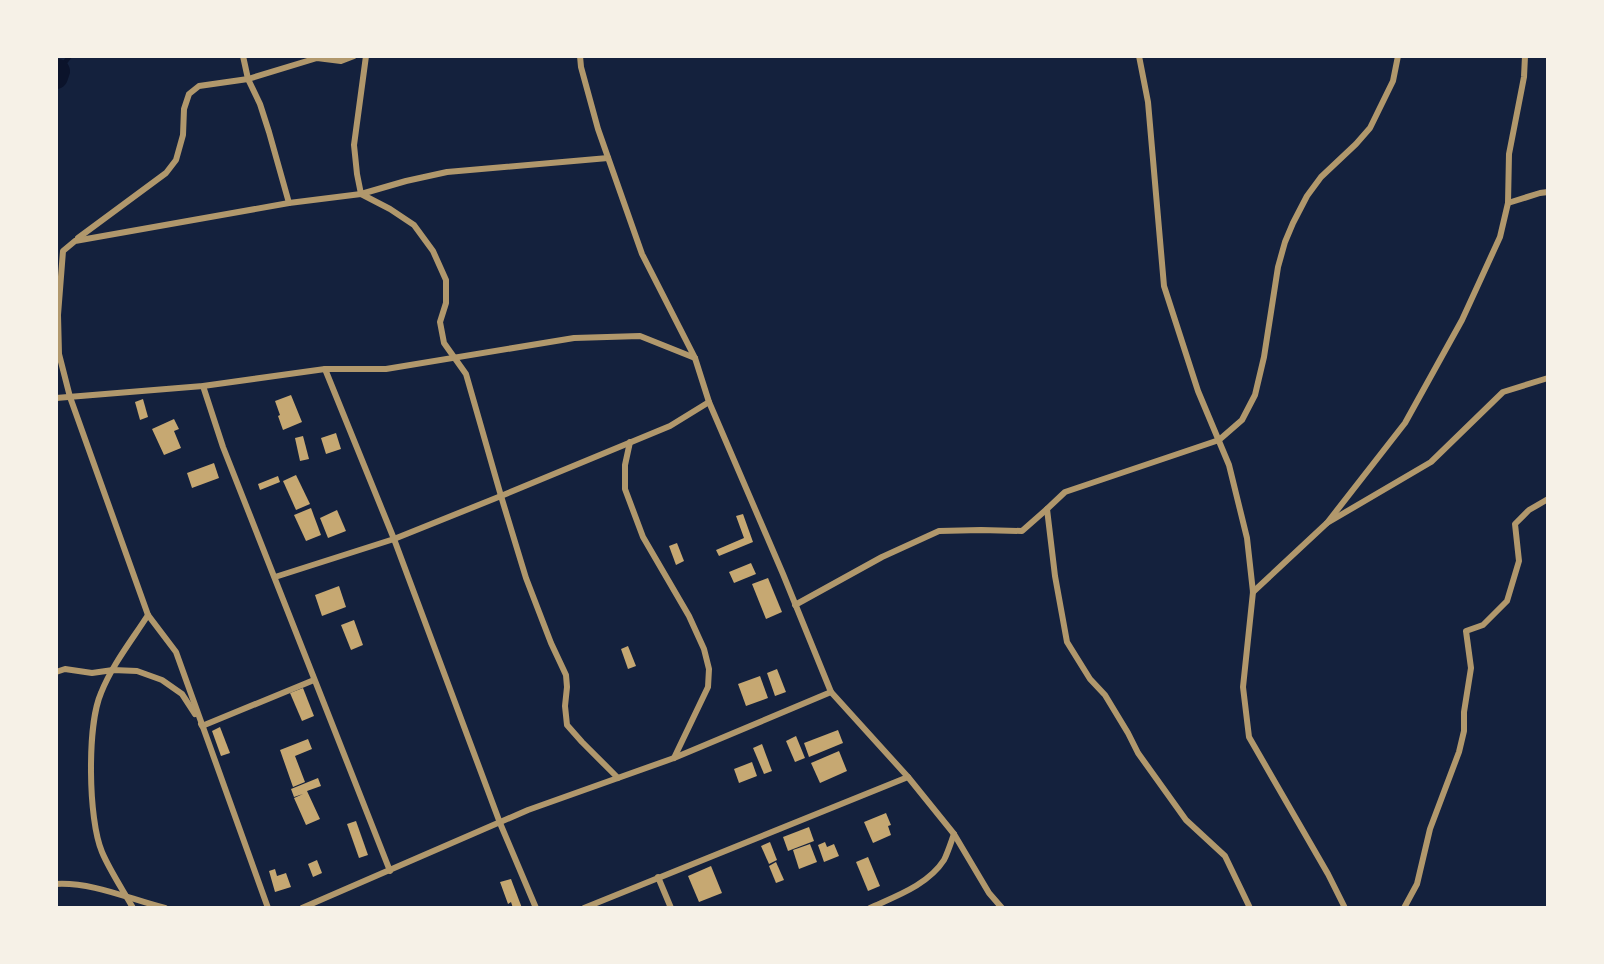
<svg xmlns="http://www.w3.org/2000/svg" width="1604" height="964" viewBox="0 0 1604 964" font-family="Montserrat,sans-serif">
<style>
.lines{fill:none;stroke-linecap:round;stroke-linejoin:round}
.stream{stroke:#0b132b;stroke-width:4.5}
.river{stroke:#0b132b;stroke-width:24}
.building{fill:#c6a872}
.minor{stroke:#b1986c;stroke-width:6}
</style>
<rect width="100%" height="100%" fill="#14213d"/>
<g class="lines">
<polyline class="stream" points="58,71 70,56"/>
<polyline class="river" points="56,77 58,71"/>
</g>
<g class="building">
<polygon points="291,395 302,422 283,430 278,416 280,415 275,401"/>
<polygon points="143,399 148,417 140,420 135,402"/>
<polygon points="174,419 179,429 174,431 181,448 164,455 152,429"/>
<polygon points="336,433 341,449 326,454 321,438"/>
<polygon points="303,436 309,459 300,461 295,438"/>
<polygon points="214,463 219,478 192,488 187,473"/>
<polygon points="296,475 310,504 296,510 283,481"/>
<polygon points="278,476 280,482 260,490 258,484"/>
<polygon points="311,508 321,535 306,541 294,515"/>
<polygon points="337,510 346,531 328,538 320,518"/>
<polygon points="743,514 753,542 719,556 716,550 744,538 736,516"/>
<polygon points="677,543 684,561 676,565 669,546"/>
<polygon points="751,563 756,574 734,583 729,572"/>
<polygon points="768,578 782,612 766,619 752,584"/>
<polygon points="339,586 346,607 322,616 315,595"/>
<polygon points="354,620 363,645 351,650 341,625"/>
<polygon points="628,646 636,666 628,669 621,649"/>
<polygon points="777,669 786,692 775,696 767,673"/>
<polygon points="760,676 768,698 746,706 738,684"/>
<polygon points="303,688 314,716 302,721 290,693"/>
<polygon points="220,727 230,753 221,756 212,731"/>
<polygon points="838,730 843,743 809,757 804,743"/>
<polygon points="796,736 805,758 795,762 786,741"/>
<polygon points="308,739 312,749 295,756 305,782 293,787 280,750"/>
<polygon points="762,744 772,771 764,774 753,748"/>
<polygon points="839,751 847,771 820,783 811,763"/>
<polygon points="752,762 757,776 739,783 734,769"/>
<polygon points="318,778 321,786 307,791 320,819 306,825 294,798 303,794 294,797 291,789"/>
<polygon points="886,813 891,825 888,826 891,835 873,843 864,822"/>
<polygon points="356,821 368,855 359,858 347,824"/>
<polygon points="809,827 814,841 788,851 783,837"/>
<polygon points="770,842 777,860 769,864 761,846"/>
<polygon points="825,842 827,847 834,844 839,856 824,862 818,845"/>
<polygon points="810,844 817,862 799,869 793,850"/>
<polygon points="868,857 880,886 868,891 856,862"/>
<polygon points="317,860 322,873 313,877 308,864"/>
<polygon points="776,862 784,880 776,883 769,866"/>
<polygon points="711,866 722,893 699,902 688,876"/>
<polygon points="275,869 277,876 286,873 291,887 275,892 269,871"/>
<polygon points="511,879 522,908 513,908 511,902 508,904 500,882"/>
</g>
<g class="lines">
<g class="minor">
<polyline points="243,56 248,79 260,104 269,132 289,203"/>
<polyline points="366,56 354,145 357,174 361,194 390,209 414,225 433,251 446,280 446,303 440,322 444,343 466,374 501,496 526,578 551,643 566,675 567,687 565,706 567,725 582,742 618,778"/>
<polyline points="580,56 581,67 598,129 642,254 695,358 709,402 783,574 831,692 908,777 954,834 989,893 1002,908"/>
<polyline points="1139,56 1148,102 1164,286 1198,391 1229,465 1247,538 1253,592 1243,687 1249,737 1328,874 1345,908"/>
<polyline points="1508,203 1540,193 1548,192"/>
<polyline points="78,238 166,173 176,160 183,135 184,109 189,94 199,86 248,79 317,58 341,61 354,56"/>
<polyline points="325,369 394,539 500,823 536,908"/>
<polyline points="203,386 223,447 390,871"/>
<polyline points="56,398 203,386 325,369 386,369 574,338 640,336 695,358"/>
<polyline points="630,442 625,465 625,489 643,537 689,616 704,649 709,669 708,687 674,758"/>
<polyline points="1327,523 1405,423 1462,320 1500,237 1508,203 1509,154 1524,77 1525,56"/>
<polyline points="275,577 394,539 501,496 670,426 709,402"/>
<polyline points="1253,592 1327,523 1431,462 1503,392 1548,378"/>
<polyline points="795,605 882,557 939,531 981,530 1022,531 1047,509"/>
<polyline points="56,672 65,669 92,673 113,670 137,671 162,680 182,694 195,714"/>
<polyline points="201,724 202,726 314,680"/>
<polyline points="658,877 671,908"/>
<path d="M56,884C93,882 129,899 165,908"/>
<path d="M133,908C123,890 110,871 102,852C88,819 87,725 101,693C112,665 132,640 148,615"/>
<polyline points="268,908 176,652 148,615 70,397 59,354 58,315 63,251 75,241 289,203 361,194 406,181 447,172 608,158"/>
<polyline points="302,908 528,810 674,758 831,692"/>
<polyline points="584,908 908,777"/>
<path d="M870,908C896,896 928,885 944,860C948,852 951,842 954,834"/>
<polyline points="1250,908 1225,856 1186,820 1138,753 1128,733 1105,695 1090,679 1067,642 1055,576 1047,509 1065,492 1219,440 1242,420 1255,395 1264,357 1278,267 1285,242 1293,223 1307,196 1321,177 1356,144 1370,128 1393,81 1398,56"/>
<polyline points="1404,908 1417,884 1430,829 1459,752 1464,731 1464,712 1471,668 1466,631 1483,625 1507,601 1519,561 1515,524 1529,510 1548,499"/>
</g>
</g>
<rect width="1604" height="964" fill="none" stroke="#f6f1e7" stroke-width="116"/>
</svg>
